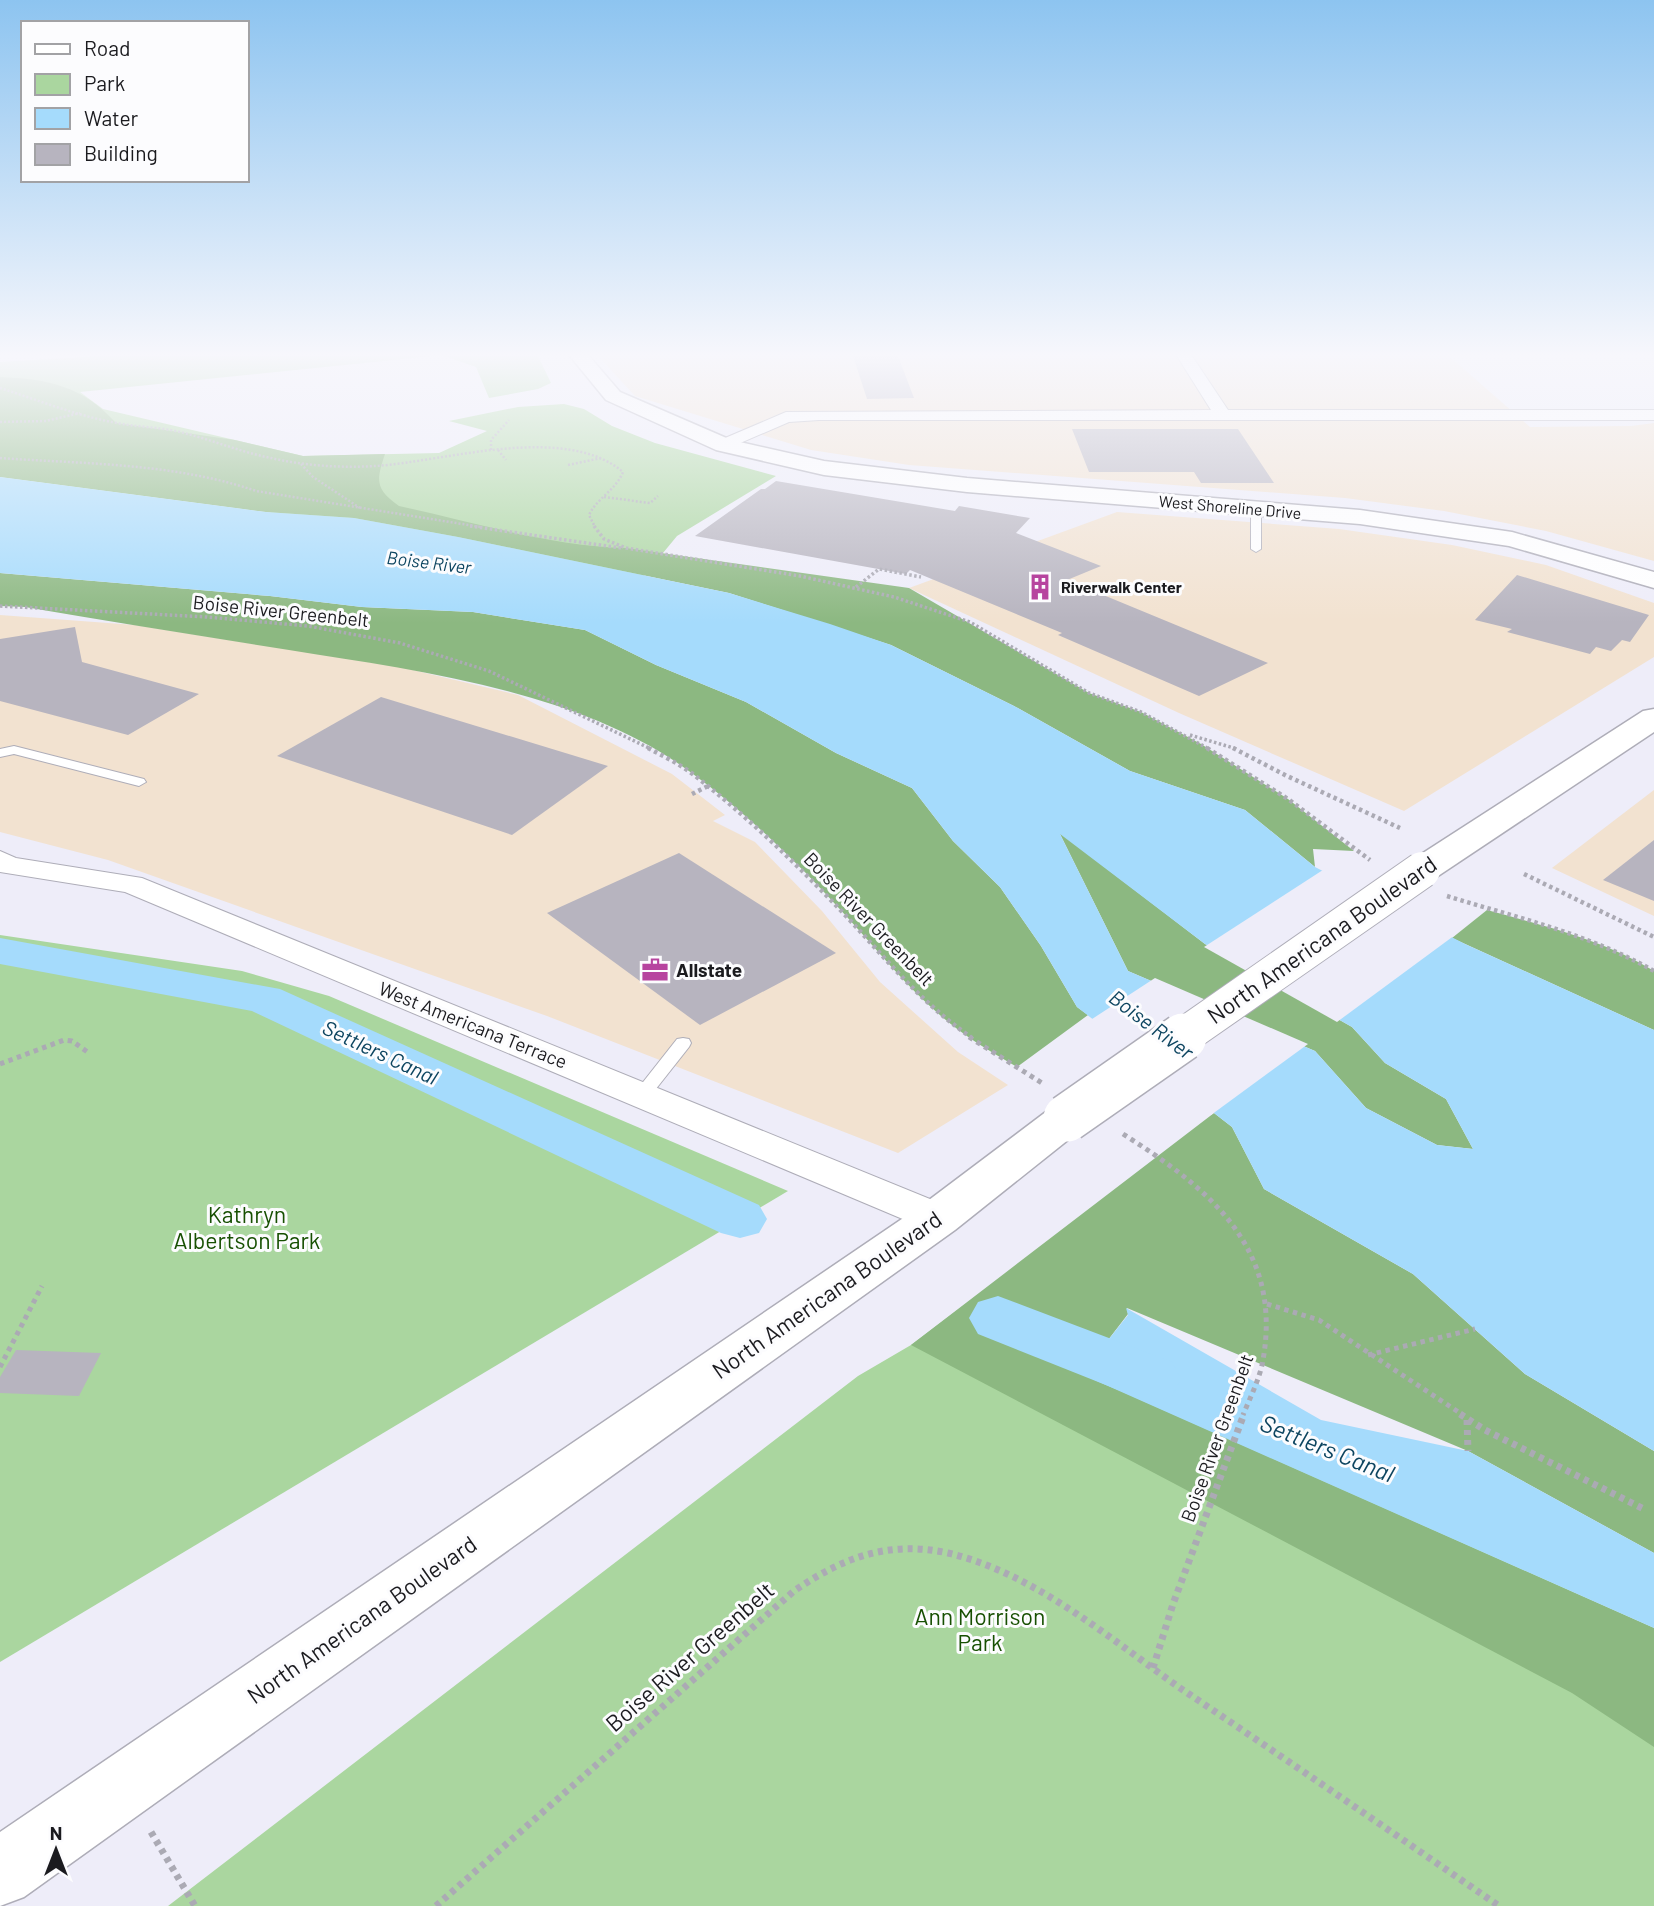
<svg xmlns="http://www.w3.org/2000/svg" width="1654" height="1906" viewBox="0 0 1654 1906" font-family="Barlow,sans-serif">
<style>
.commercial{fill:#f2e2d0}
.green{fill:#aad69f}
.forest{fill:#8cb881}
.water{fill:#a5dbfc;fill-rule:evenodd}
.pier{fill:#eeedf9}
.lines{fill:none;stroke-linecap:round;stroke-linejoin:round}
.canal{fill:#a5dbfc;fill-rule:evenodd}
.building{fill:#b7b4bf}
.service-casing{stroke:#aeadb8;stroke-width:2}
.minor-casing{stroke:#aeadb8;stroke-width:2}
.tertiary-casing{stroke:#aeadb8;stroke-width:3}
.secondary-casing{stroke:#aeadb8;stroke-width:3}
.path-far4{stroke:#abaab4;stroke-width:2.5;stroke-dasharray:2 2;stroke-linecap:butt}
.path-far3{stroke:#abaab4;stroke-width:3.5;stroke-dasharray:2.5 2.5;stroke-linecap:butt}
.path-far2{stroke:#abaab4;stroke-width:4.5;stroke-dasharray:3.5 3.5;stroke-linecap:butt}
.path-far1{stroke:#abaab4;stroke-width:5;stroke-dasharray:4.5 4.5;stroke-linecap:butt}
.path{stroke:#abaab4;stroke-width:7;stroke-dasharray:5 5;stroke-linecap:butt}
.service{fill:#fff;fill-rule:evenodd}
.minor{fill:#fff;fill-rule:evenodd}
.tertiary{fill:#fff;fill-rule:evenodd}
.secondary{fill:#fff;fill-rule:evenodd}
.tertiary-bridge-far1-casing{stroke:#aeadb8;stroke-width:38;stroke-linecap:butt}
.tertiary-bridge-casing{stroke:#aeadb8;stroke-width:50;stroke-linecap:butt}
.tertiary-bridge-far1{stroke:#fff;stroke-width:36}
.tertiary-bridge{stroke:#fff;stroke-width:47}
.labels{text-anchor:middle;stroke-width:6;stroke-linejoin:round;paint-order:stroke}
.far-street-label{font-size:16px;fill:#1b1b1f;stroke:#fcfcfe}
.far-poi-label{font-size:16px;font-weight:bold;fill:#1b1b1f;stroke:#fcfcfe;text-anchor:start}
.far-water-label{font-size:18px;font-style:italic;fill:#0d4560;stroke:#fcfcfe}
.street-label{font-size:19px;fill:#1b1b1f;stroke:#fcfcfe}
.poi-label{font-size:19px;font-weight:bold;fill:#1b1b1f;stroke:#fcfcfe;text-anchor:start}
.water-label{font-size:21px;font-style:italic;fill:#0d4560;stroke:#fcfcfe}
.near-street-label{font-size:23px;fill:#1b1b1f;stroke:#fcfcfe}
.near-park-label{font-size:23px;fill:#175002;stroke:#fcfcfe}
.near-water-label{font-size:24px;font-style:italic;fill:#0d4560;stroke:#fcfcfe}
</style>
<rect width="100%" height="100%" fill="#eeedf9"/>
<g class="commercial">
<polygon points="598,356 1449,356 1530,427 1631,426 1654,423 1654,561 1546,531 1444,511 1345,498 909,465 811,450 635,396"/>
<polygon points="1117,512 1339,529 1452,545 1546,565 1654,603 1654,657 1404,811 1179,713 909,588"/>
<polygon points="0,615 135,625 400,667 518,695 672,774 725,815 713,821 755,842 822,911 880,982 958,1052 1008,1085 898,1153 547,1016 108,860 0,832"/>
<polygon points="1654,790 1654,916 1552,868"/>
</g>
<g class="green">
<polygon points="100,356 433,356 80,392 103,409 303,456 439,453 487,431 449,421 518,407 564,404 584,409 612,426 655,443 776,476 677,536 644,576 266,512 0,477 0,362"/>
<polygon points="444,356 538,356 551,383 538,389 489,398 476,367"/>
<polygon points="0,935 242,971 329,996 788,1191 0,1662"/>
<polygon points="1016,1266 1082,1373 1654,1628 1654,1906 168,1906 858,1376 911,1345"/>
</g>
<g class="forest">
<path d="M0,377C48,379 83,386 116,423L235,440L303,456L385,454C376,481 375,489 399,506C473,522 550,546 626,548L909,588L1089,693L1141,712L1201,744L1288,799L1354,851L1313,849L1315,867L1245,810L1130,771L1014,706L891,645L729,593L458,537L354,518L266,512L0,477Z"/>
<path d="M0,573L270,596L362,607L473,612L585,630L656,665L746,702L836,753L912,788L953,841L1000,887L1041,946L1077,1007L1088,1015L1017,1067C991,1052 964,1036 941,1016C906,986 878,951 847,917C801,866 749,815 693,774C584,692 421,671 289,650C201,636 113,622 25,607L0,606Z"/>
<polygon points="1059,832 1205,944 1352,1027 1385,1063 1446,1099 1473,1149 1437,1145 1366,1108 1315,1051 1128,971"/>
<path d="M1487,910C1544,926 1603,939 1654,971V1030L1452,938Z"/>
<polygon points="1214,1113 1232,1127 1264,1189 1413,1274 1525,1374 1654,1451 1654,1553 1468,1451 1127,1308 1128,1314 1082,1374 1654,1628 1654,1747 1572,1693 911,1345"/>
</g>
<g class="water">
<path d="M0,477L266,512L354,518L458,537L729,593L830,624L891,645L1014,706L1130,771L1245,810L1315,867L1465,944L1654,1030V1451L1525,1374L1413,1274L1264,1189L1232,1127L1077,1007L1041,946L1000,887L953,841L912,788L836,753L746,702L656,665L585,630L473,612L362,607L270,596L0,573ZM1060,834L1205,944L1352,1027L1385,1063L1446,1099L1473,1149L1437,1145L1366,1108L1315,1051L1128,971Z"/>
<polygon points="1126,1308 1321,1420 1468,1451 1654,1553 1654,1628 1081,1374 1128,1315"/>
</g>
<g class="pier">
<polygon points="1326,868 1455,935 1337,1022 1204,947"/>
<polygon points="1155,978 1308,1044 1211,1115 1089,1021"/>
</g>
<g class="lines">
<g class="canal">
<polygon points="0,938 280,989 759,1205 767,1219 759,1233 740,1238 721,1233 252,1011 0,964"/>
<polygon points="998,1296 1172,1362 1181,1379 1172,1396 1151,1403 978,1334 969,1318 978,1302"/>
</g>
</g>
<g class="building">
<polygon points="853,356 898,356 914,398 867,399"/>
<polygon points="1072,429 1238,429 1274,483 1201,483 1194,472 1089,472"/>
<polygon points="776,481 955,511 959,506 1030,518 1016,533 1101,566 1067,580 1268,663 1199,696 1058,635 1062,633 910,570 906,574 695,536 761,489 765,489"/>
<polygon points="1517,575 1649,615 1630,642 1622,640 1611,651 1596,647 1590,654 1507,632 1512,629 1475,620"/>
<polygon points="75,627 82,662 199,694 128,735 0,701 0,639"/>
<polygon points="381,697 608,766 512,835 277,756"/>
<polygon points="1654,840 1654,901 1603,880"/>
<polygon points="679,853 836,953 700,1025 547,913"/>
<polygon points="16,1350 101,1353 79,1396 0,1393 0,1377"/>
</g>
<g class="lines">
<g class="service-casing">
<g id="service">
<polygon points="1256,506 1261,509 1261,549 1256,552 1251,549 1251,509"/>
<polygon points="14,746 144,779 146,782 139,786 14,754 0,757 0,749"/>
<polygon points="683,1038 689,1039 691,1043 689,1047 648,1099 636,1099 633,1095 636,1091 677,1039"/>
</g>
</g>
<g class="minor-casing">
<g id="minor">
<polygon points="1177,356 1192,356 1228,410 1654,410 1654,420 819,420 789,422 724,450 715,445 718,441 786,412 1211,410"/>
<polygon points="0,851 16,858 142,878 952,1208 957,1218 952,1228 938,1232 924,1228 125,892 0,872"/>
</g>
</g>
<g class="tertiary-casing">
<g id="tertiary">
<polygon points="1654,709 1654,732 1435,878 1422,881 1409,878 1404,870 1409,862 1643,711"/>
<polygon points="1067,1103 1083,1108 1089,1118 1083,1128 955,1230 24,1897 0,1906 0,1832 921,1206 1051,1108"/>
</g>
</g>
<g class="secondary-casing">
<polygon id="secondary" points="570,356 589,356 620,392 731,440 824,461 967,478 1360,510 1512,532 1654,572 1654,588 1509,546 1360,524 967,492 824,475 716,450 606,400"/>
</g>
<g class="path-far4">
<path d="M0,388C38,400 77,416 117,423C137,427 159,427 180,432C210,439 240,452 271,458C305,466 342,468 376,466C447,461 565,423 623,472C616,490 597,498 589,515L595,527"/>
<polyline points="0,422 46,421 80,413"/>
<polyline points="491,450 491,440 509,420"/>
<polyline points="498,450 506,460"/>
<path d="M0,458C85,464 175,463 256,491L481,527"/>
<polyline points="301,464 313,477 360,508"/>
<polyline points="568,465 601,458"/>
<polyline points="604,497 650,503 658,496"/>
</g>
<g class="path-far3">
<polyline points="470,526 621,548"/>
<polyline points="594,526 604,539 626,548 800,576 894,597 970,622 1089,693 1141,712 1209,749"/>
<polyline points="856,587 879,569 921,577"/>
<polyline points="0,606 207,617 308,626 400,643 489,671 651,749"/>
<polyline points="1190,735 1237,749"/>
</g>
<g class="path-far2">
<path d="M648,748C663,756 680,764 694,775C748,817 799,866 846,916C889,962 919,1001 972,1038"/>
<polyline points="1207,748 1288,799 1370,860"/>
<polyline points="1233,748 1287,776 1400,828"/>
<polyline points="692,794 708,786"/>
<polyline points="1524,874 1654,937"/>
<path d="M1447,896C1518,918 1589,934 1654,971"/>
</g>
<g class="path-far1">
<polyline points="969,1037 1042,1083"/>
<polyline points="0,1064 64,1040 72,1041 89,1053"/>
<path d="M1123,1134C1208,1188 1283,1247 1263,1360C1260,1378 1250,1398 1243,1415"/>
<polyline points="1267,1304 1319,1320 1463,1415"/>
<polyline points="1368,1355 1475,1329"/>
<polyline points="0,1367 42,1286"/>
</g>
<g class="path">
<polyline points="1460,1414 1485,1430 1644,1509"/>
<polyline points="1467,1420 1468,1451"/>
<polyline points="1153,1668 1173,1604 1244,1414"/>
<polyline points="151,1832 195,1906"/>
<path d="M436,1906L794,1591C842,1558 888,1540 948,1553C1034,1573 1109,1638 1180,1688C1287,1760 1393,1833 1499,1906"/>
</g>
<use href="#service" class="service"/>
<use href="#minor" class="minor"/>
<use href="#tertiary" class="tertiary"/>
<use href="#secondary" class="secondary"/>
<g class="tertiary-bridge-far1-casing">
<polyline id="tertiary-bridge-far1" points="1181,1038 1422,870"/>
</g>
<g class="tertiary-bridge-casing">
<polyline id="tertiary-bridge" points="1067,1118 1183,1037"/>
</g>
<use href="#tertiary-bridge-far1" class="tertiary-bridge-far1"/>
<use href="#tertiary-bridge" class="tertiary-bridge"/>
</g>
<linearGradient id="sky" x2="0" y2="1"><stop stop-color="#8dc4f0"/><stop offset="0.57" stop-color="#f7f7fc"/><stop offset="1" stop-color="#f7f7fc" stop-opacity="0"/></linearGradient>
<rect width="1654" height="623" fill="url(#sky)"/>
<defs>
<g id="building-bare" transform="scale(2.1)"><path d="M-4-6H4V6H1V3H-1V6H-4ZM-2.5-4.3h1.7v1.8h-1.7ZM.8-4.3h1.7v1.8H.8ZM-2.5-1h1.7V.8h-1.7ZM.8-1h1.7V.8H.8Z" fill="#b7449f" stroke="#fcfcfe" stroke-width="2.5" paint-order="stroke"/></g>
<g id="office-bare" transform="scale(2.1)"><path d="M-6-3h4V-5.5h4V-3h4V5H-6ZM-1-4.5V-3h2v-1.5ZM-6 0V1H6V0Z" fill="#b7449f" stroke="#fcfcfe" stroke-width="2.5" paint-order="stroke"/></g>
</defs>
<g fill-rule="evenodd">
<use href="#building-bare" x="1040" y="587"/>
<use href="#office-bare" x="655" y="970"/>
</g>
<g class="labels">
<g class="far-street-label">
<text transform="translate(1230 507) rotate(5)" y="6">West Shoreline Drive</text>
</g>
<g class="far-poi-label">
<text x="1061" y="593">Riverwalk Center</text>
</g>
<g class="far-water-label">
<text transform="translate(429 563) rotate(7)" y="6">Boise River</text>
</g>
<g class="street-label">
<text transform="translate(281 611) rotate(6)" y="7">Boise River Greenbelt</text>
<text transform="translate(869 919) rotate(46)" y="7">Boise River Greenbelt</text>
<text transform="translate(473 1025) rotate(22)" y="7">West Americana Terrace</text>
<text transform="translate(1217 1438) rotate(-70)" y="7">Boise River Greenbelt</text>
</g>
<g class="poi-label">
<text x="676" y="977">Allstate</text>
</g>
<g class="water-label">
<text transform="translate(1151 1025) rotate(37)" y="7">Boise River</text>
<text transform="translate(380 1053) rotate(25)" y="7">Settlers Canal</text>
</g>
<g class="near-street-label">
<text transform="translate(1322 940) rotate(-35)" y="8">North Americana Boulevard</text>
<text transform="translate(827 1295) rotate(-35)" y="8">North Americana Boulevard</text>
<text transform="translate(362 1620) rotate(-35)" y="8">North Americana Boulevard</text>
<text transform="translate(690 1657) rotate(-41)" y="8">Boise River Greenbelt</text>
</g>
<g class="near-park-label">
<text x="247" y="1223">Kathryn<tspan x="247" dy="26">Albertson Park</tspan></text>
<text x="980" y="1625">Ann Morrison<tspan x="980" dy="26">Park</tspan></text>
</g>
<g class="near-water-label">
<text transform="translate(1327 1449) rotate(22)" y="8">Settlers Canal</text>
</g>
</g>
<rect x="21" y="21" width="228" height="161" fill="#fcfcfe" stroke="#a2a2a5" stroke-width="2"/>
<rect x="35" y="44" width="35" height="10" fill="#ffffff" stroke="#a2a2a5" stroke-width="2"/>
<text x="84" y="56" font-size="21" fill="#1b1b1f">Road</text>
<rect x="35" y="74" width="35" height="21" fill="#aad69f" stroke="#a2a2a5" stroke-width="2"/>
<text x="84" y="91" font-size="21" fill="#1b1b1f">Park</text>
<rect x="35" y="108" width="35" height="21" fill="#a5dbfc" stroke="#a2a2a5" stroke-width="2"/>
<text x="84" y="126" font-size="21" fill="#1b1b1f">Water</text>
<rect x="35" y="144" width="35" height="21" fill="#b7b4bf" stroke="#a2a2a5" stroke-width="2"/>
<text x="84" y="161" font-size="21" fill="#1b1b1f">Building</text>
<g transform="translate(56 1850)" stroke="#fcfcfe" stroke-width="5" paint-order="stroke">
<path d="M0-5L12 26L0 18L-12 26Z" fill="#1b1b1f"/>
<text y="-10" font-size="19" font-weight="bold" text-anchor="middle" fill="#1b1b1f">N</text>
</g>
</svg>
